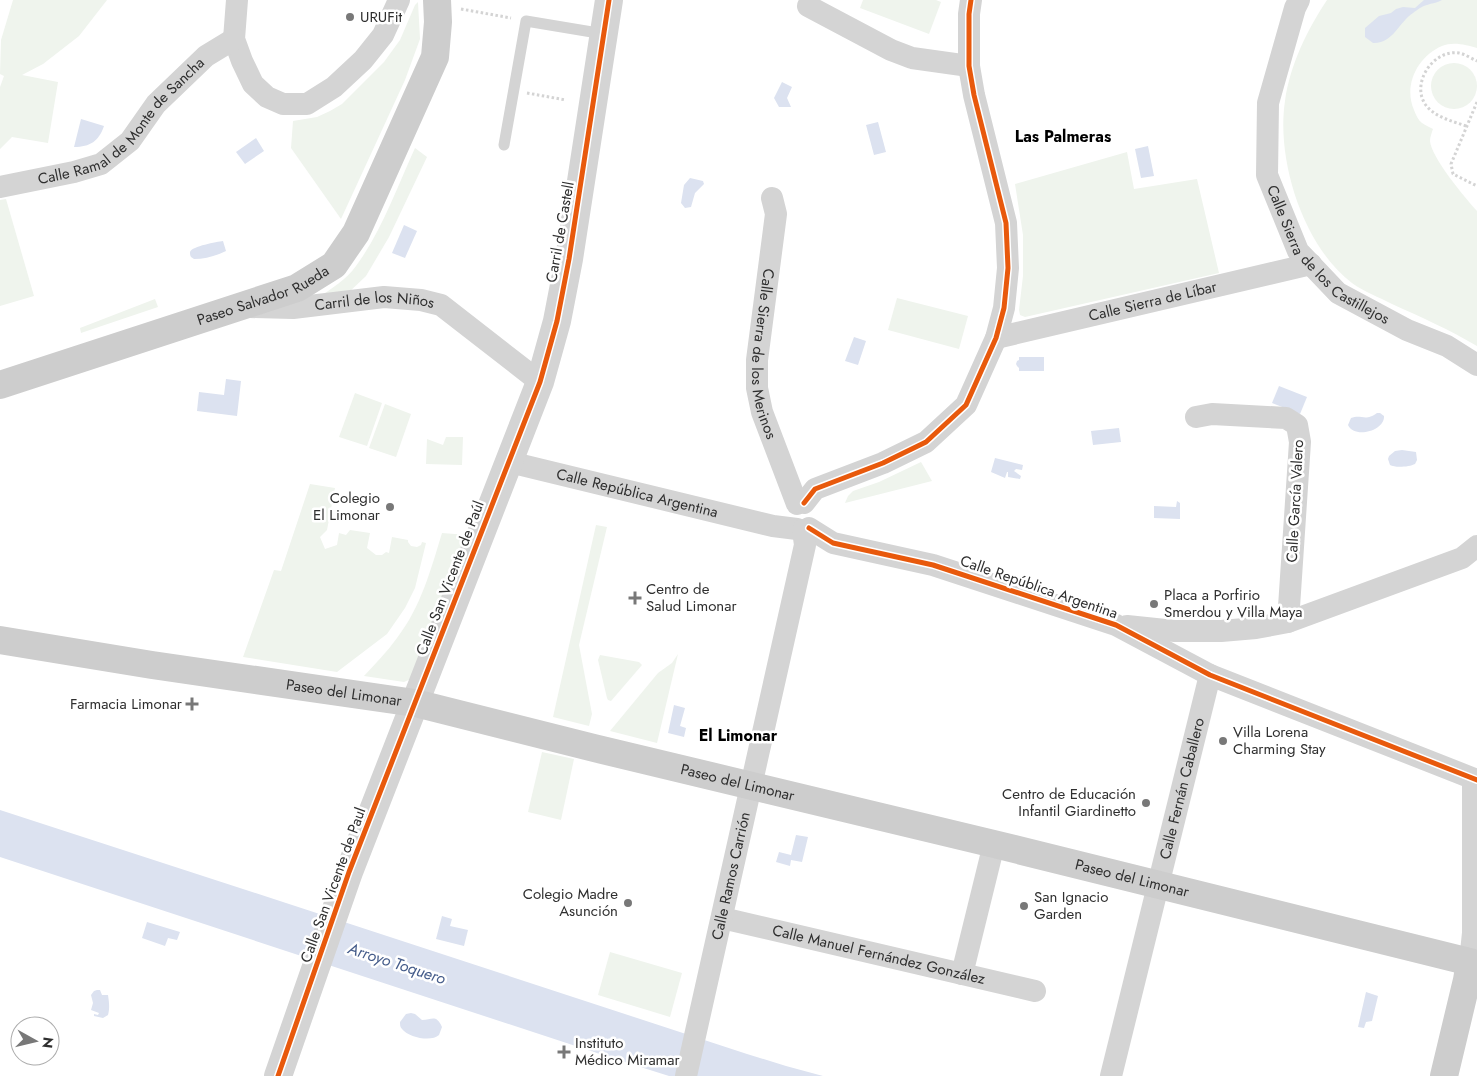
<svg xmlns="http://www.w3.org/2000/svg" width="1477" height="1076" viewBox="0 0 1477 1076" font-family="Jost,sans-serif">
<style>
.green{fill:#eff4ed}
.water{fill:#dce2f0}
.lines{fill:none;stroke-linecap:round;stroke-linejoin:round}
.path{stroke:#d4d4d4;stroke-width:3;stroke-dasharray:2.5 2.5;stroke-linecap:butt}
.service{stroke:#d4d4d4;stroke-width:11}
.minor{stroke:#d4d4d4;stroke-width:22}
.tertiary{stroke:#d4d4d4;stroke-width:28}
.secondary{stroke:#cdcdcd;stroke-width:28}
.cycleway-casing{stroke:#fff;stroke-width:8}
.cycleway{stroke:#e8590c;stroke-width:5}
.poi-dot{fill:#787878;stroke:#fff;stroke-width:2}
.labels{text-anchor:middle;stroke-width:5;stroke-linejoin:round;paint-order:stroke}
.poi-label{font-size:15px;fill:#2f2f2f;stroke:#fff;text-anchor:start}
.street-label{font-size:15px;fill:#2f2f2f;stroke:#fff}
.neighbourhood-label{font-size:16px;font-weight:bold;fill:#000;stroke:#fff}
.water-label{font-size:16px;font-style:italic;fill:#455c8a;stroke:#fff}
</style>
<rect width="100%" height="100%" fill="#fff"/>
<g class="green">
<polygon points="13,0 107,0 79,36 43,64 22,75 58,82 48,143 12,137 0,149 0,87 4,76 0,74 1,40"/>
<polygon points="863,0 936,0 941,2 929,34 860,8"/>
<path d="M1327,0H1477V48C1467,45 1453,41 1442,46C1418,56 1403,85 1414,110C1416,115 1418,120 1422,123C1425,125 1429,127 1433,129C1432,132 1430,137 1430,141C1431,157 1465,198 1477,211V346C1450,330 1421,317 1392,304C1379,297 1364,292 1352,283C1303,246 1276,160 1285,101C1290,65 1307,30 1327,0Z"/>
<polygon points="418,2 420,39 405,80 341,219 291,148 293,121 317,117 330,111 342,104 384,62 400,40 415,5"/>
<circle cx="1454" cy="86" r="23"/>
<path d="M415,148L427,157L389,237L366,276L347,294L318,298C331,289 347,279 356,266C382,231 397,187 415,148Z"/>
<polygon points="1127,152 1134,189 1197,179 1219,273 1025,317 1020,315 1019,310 1023,276 1023,235 1015,184"/>
<polygon points="6,199 34,296 0,306 0,200"/>
<polygon points="897,298 968,316 959,349 888,330"/>
<polygon points="155,299 158,307 81,333 80,328"/>
<polygon points="355,393 382,403 367,446 339,437"/>
<polygon points="385,404 411,414 396,457 369,448"/>
<polygon points="446,437 463,437 462,465 426,464 427,439 443,445"/>
<polygon points="921,462 932,481 845,503 848,496 853,491 879,482"/>
<polygon points="310,484 335,488 327,530 320,537 325,549 337,545 339,533 346,535 350,530 370,533 367,548 376,555 382,555 386,552 389,553 392,537 408,540 408,542 411,546 417,547 421,545 422,542 426,543 415,588 405,608 387,634 337,672 243,657 274,570 281,571"/>
<polygon points="596,525 607,527 579,645 592,714 589,726 553,717"/>
<path d="M442,533L468,535L413,678L404,682L364,676C375,664 387,652 397,638C421,607 431,569 442,533Z"/>
<polygon points="678,654 657,743 610,731 658,673 672,663"/>
<polygon points="600,655 639,662 642,665 611,701 608,700 607,698 598,660"/>
<polygon points="542,752 574,759 561,820 528,812"/>
<polygon points="610,952 682,973 670,1017 598,995"/>
</g>
<g class="water">
<path d="M1424,0H1442C1437,3 1432,3 1427,5C1422,6 1417,10 1413,13C1399,22 1393,44 1373,43L1365,37V28L1379,16L1391,13L1396,9L1403,7L1415,8Z"/>
<polygon points="782,82 792,87 787,98 791,107 779,107 774,98"/>
<path d="M81,119L104,126C99,141 90,147 74,147Z"/>
<polygon points="878,122 886,152 874,155 866,125"/>
<polygon points="256,138 264,151 245,164 236,152"/>
<polygon points="1148,146 1154,176 1141,178 1135,149"/>
<polygon points="690,178 703,181 704,184 695,193 691,207 685,208 681,203 684,185"/>
<polygon points="404,225 417,231 405,258 392,253"/>
<path d="M223,241L226,251C216,256 205,259 194,259L191,257C190,255 190,254 190,252C192,246 217,242 223,241Z"/>
<polygon points="854,337 866,341 858,365 845,361"/>
<polygon points="1019,357 1044,357 1044,371 1019,371 1019,368 1017,366 1016,364 1017,361 1019,360"/>
<polygon points="226,379 241,381 237,416 197,411 199,392 224,395"/>
<polygon points="1279,386 1307,397 1300,414 1272,403"/>
<path d="M1377,413H1380L1384,416C1385,431 1354,439 1348,425L1351,418C1362,414 1365,422 1377,413Z"/>
<polygon points="1119,428 1121,442 1093,445 1091,431"/>
<path d="M1402,450L1416,452L1417,460L1415,464C1409,467 1395,468 1390,465L1388,459L1389,456L1395,451Z"/>
<polygon points="995,458 1023,465 1022,470 1016,469 1014,471 1021,476 1020,479 1008,477 1008,472 1007,472 1005,478 991,472"/>
<polygon points="1177,501 1180,503 1180,519 1154,518 1154,506 1176,507"/>
<polygon points="674,705 685,708 680,726 686,728 684,737 668,733"/>
<polygon points="0,810 286,903 747,1054 786,1066 823,1076 669,1076 612,1058 0,857"/>
<polygon points="796,835 808,837 802,862 791,860 790,866 776,862 779,852 791,855"/>
<polygon points="442,916 452,919 450,926 468,930 464,946 436,939"/>
<polygon points="147,922 180,932 177,940 168,938 165,946 142,938"/>
<path d="M97,990H100L102,995H108C109,1002 110,1008 108,1015L103,1018L94,1016V1014L98,1015L99,1013L91,1010L93,1003L91,995L94,991Z"/>
<polygon points="1366,992 1378,996 1372,1021 1366,1022 1364,1028 1358,1027"/>
<path d="M411,1013L415,1014L422,1020C432,1020 436,1014 442,1027L439,1035C432,1042 409,1038 402,1029C400,1027 400,1025 400,1022L406,1014Z"/>
</g>
<g class="lines">
<g class="path">
<polyline points="461,9 511,18"/>
<polyline points="527,93 566,100"/>
<polyline points="1477,102 1451,164 1453,174 1477,186"/>
<path d="M1466,126C1452,121 1434,117 1425,104C1411,82 1434,49 1459,53C1465,54 1472,59 1477,61"/>
</g>
<polyline class="service" points="504,145 526,21 604,34"/>
<g class="minor">
<polyline points="237,0 234,39 242,61 253,84 267,97 283,104 307,104 334,87 363,60 383,35 399,0"/>
<path id="s1" d="M1299,0L1295,8L1268,103L1267,175L1298,251L1338,293L1407,330L1447,346L1477,365"/>
<polyline points="808,6 891,50 912,58 969,66"/>
<path id="s2" d="M0,187L74,172L101,164L130,141L156,104L206,56L234,39"/>
<path id="s3" d="M772,198L776,214L757,360V388L762,412L797,504"/>
<path id="s4" d="M250,307L293,308L384,297L421,300L441,305L540,382"/>
<path id="s5" d="M996,338L1311,264"/>
<polyline points="1196,417 1212,414 1286,418 1297,425 1300,442 1288,622"/>
<path id="s6" d="M509,462L773,526L797,529"/>
<polyline points="804,503 815,489 883,463 926,442 966,405 996,338 1004,308 1008,268 1006,223 974,95 969,66 969,14 971,0"/>
<polyline points="809,528 833,543 933,565 1116,625 1210,675 1477,780"/>
<polyline points="1127,626 1175,631 1221,631 1256,628 1288,622 1462,558 1477,546"/>
<path id="s7" d="M722,918L1035,991"/>
<polyline points="1470,962 1473,933 1473,779"/>
<polyline points="962,974 994,844"/>
<path id="s8" d="M686,1076L805,545L803,530"/>
<path id="s9" d="M1111,1076L1210,675"/>
</g>
<polyline class="tertiary" points="278,1076 349,872 540,382 557,321 569,259 609,0"/>
<g class="secondary">
<path id="s10" d="M0,385L297,288L334,265L356,233L435,57L438,22L437,0"/>
<path id="s11" d="M0,640L152,665L415,703L594,748L994,844L1470,962L1467,980L1444,1076"/>
</g>
<g class="cycleway-casing">
<g id="cycleway">
<polyline points="804,503 815,489 883,463 926,442 966,405 996,338 1004,308 1008,268 1006,223 974,95 969,66 969,14 971,0"/>
<polyline points="809,528 833,543 933,565 1116,625 1210,675 1477,780"/>
<polyline points="278,1076 349,872 540,382 557,321 569,259 609,0"/>
</g>
</g>
<use href="#cycleway" class="cycleway"/>
</g>
<g class="poi-dot">
<circle cx="350" cy="17" r="5"/>
<circle cx="390" cy="507" r="5"/>
<path d="M632.5 590.5h5v5h5v5h-5v5h-5v-5h-5v-5h5z"/>
<circle cx="1154" cy="604" r="5"/>
<path d="M189.5 696.5h5v5h5v5h-5v5h-5v-5h-5v-5h5z"/>
<circle cx="1223" cy="741" r="5"/>
<circle cx="1146" cy="803" r="5"/>
<circle cx="628" cy="903" r="5"/>
<circle cx="1024" cy="906" r="5"/>
<path d="M561.5 1044.5h5v5h5v5h-5v5h-5v-5h-5v-5h5z"/>
</g>
<g class="labels">
<g class="poi-label">
<text x="360" y="22">URUFit</text>
<text x="380" y="503" text-anchor="end">Colegio<tspan x="380" dy="17">El Limonar</tspan></text>
<text x="646" y="594">Centro de<tspan x="646" dy="17">Salud Limonar</tspan></text>
<text x="1164" y="600">Placa a Porfirio<tspan x="1164" dy="17">Smerdou y Villa Maya</tspan></text>
<text x="182" y="709" text-anchor="end">Farmacia Limonar</text>
<text x="1233" y="737">Villa Lorena<tspan x="1233" dy="17">Charming Stay</tspan></text>
<text x="1136" y="799" text-anchor="end">Centro de Educación<tspan x="1136" dy="17">Infantil Giardinetto</tspan></text>
<text x="618" y="899" text-anchor="end">Colegio Madre<tspan x="618" dy="17">Asunción</tspan></text>
<text x="1034" y="902">San Ignacio<tspan x="1034" dy="17">Garden</tspan></text>
<text x="575" y="1048">Instituto<tspan x="575" dy="17">Médico Miramar</tspan></text>
</g>
<g class="street-label">
<text dy="5" stroke="none"><textPath href="#s2" startOffset="144">Calle Ramal de Monte de Sancha</textPath></text>
<text transform="translate(560 232) rotate(-80)" y="5">Carril de Castell</text>
<text dy="5" stroke="none"><textPath href="#s1" startOffset="284">Calle Sierra de los Castillejos</textPath></text>
<text dy="5" stroke="none"><textPath href="#s10" startOffset="278">Paseo Salvador Rueda</textPath></text>
<text dy="5" stroke="none"><textPath href="#s5" startOffset="161">Calle Sierra de Líbar</textPath></text>
<text dy="5" stroke="none"><textPath href="#s4" startOffset="125">Carril de los Niños</textPath></text>
<text dy="5" stroke="none"><textPath href="#s3" startOffset="158">Calle Sierra de los Merinos</textPath></text>
<text dy="5" stroke="none"><textPath href="#s6" startOffset="132">Calle República Argentina</textPath></text>
<text transform="translate(1295 501) rotate(-87)" y="5">Calle García Valero</text>
<text transform="translate(450 578) rotate(-69)" y="5">Calle San Vicente de Paúl</text>
<text transform="translate(1039 587) rotate(19)" y="5">Calle República Argentina</text>
<text dy="5" stroke="none"><textPath href="#s11" startOffset="348">Paseo del Limonar</textPath></text>
<text dy="5" stroke="none"><textPath href="#s11" startOffset="752">Paseo del Limonar</textPath></text>
<text dy="5" stroke="none"><textPath href="#s9" startOffset="296">Calle Fernán Caballero</textPath></text>
<text dy="5" stroke="none"><textPath href="#s8" startOffset="205">Calle Ramos Carrión</textPath></text>
<text dy="5" stroke="none"><textPath href="#s11" startOffset="1158">Paseo del Limonar</textPath></text>
<text transform="translate(333 885) rotate(-70)" y="5">Calle San Vicente de Paul</text>
<text dy="5" stroke="none"><textPath href="#s7" startOffset="161">Calle Manuel Fernández González</textPath></text>
</g>
<g class="neighbourhood-label">
<text x="1063" y="142">Las Palmeras</text>
<text x="738" y="741">El Limonar</text>
</g>
<g class="water-label">
<text transform="translate(397 963) rotate(18)" y="6">Arroyo Toquero</text>
</g>
</g>
<g transform="translate(35 1041) rotate(98)"><circle r="24" fill="#ffffff" stroke="#acacac"/>
<path d="M0-4L9 19L0 12L-9 19Z" fill="#787878"/>
<text y="-8" font-size="14" font-weight="bold" text-anchor="middle" fill="#2f2f2f">N</text>
</g>
</svg>
